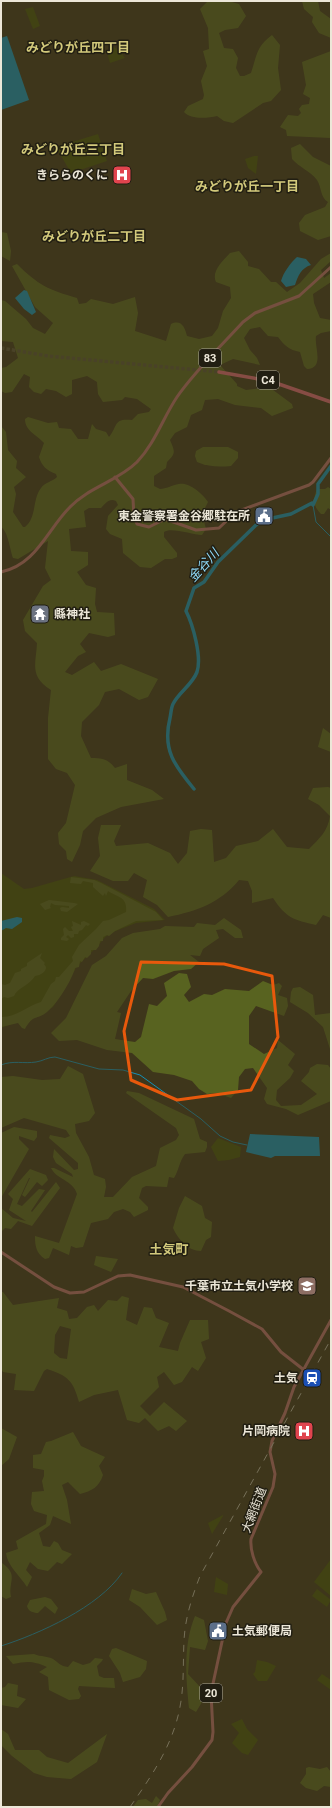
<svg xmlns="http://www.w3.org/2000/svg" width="332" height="1808" viewBox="0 0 332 1808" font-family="Roboto,'Noto Sans JP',sans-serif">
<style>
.green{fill:#46500b}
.forest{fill:#586320;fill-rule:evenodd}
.water{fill:#1390b8}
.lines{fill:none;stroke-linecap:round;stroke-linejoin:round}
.stream{stroke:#1390b8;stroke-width:1}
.river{stroke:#1390b8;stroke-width:3.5}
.highway-tunnel{stroke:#585137;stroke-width:3.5;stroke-dasharray:3.5 2;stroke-linecap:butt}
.major{stroke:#b86d6b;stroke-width:3}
.highway{stroke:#de6776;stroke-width:3.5}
.rail{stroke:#bbb5a3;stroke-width:1;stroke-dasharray:7 7;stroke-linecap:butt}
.marked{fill:none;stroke:#e8590c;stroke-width:3;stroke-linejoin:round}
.labels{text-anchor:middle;stroke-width:3;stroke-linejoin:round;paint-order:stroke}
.shield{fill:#211e12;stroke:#afab9d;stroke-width:1}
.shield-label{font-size:11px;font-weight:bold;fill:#ece7d8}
.poi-label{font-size:12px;font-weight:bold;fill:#ece7d8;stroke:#211e12;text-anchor:end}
.street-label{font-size:12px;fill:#ece7d8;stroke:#211e12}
.neighbourhood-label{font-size:13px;font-weight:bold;fill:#d2c97b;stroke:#211e12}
.water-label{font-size:13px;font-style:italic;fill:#8fdafa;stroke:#211e12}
</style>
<rect width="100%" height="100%" fill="#3e361b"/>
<g class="green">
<polygon points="33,7 40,26 33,29 25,9"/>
<polygon points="111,45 120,51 125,58 110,63 108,56"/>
<polygon points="98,134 107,161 71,173 56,147"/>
<polygon points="254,156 258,156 256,174 248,168 245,159"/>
<polygon points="1,873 24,889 32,888 74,876 97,880 154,909 165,920 136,923 113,932 105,937 97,947 77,966 53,1007 37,1015 1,1028"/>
<polygon points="218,1138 241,1147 240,1157 229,1160 218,1161 211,1147"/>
<polygon points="223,1515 223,1516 212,1534 208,1523"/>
<polygon points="331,1559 331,1596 314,1582"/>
<polygon points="216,1577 228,1584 227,1595 214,1592"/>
<polygon points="317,1589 331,1600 327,1607 312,1596"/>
<polygon points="257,1660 267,1662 276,1666 267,1681 258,1681 253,1674 255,1672"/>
<polygon points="322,1674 331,1680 331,1690 317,1680"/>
<polygon points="242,1719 247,1729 258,1740 248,1755 242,1753 232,1743 239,1733 231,1724"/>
</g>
<g class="forest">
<path d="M208,1H228L239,4L246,16L238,28L225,30L219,33L224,48L233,49L238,58L236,68L240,76H244L251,73C257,55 256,47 272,35L280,45L278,68L281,90L271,101L263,103L233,123L224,121L217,116C208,118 191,120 184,112L188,106L203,99L204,95L201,81L207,66L203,51L209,49L208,28L200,9Z"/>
<polygon points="302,1 318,1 320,11 331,19 331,38 319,33 312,22 313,17 304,9"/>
<polygon points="331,51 331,138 287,136 286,130 280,127 288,115 298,116 301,113 299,109 302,105 309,104 310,98 303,94 306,85 302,62"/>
<path d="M300,144L313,157L331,166V236L318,240L300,231L299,223L305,215L325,207L328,202C320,197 322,188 317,180C310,171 299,167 292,159L291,148Z"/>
<polygon points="1,232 7,233 11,251 10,261 1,256"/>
<path d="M239,251L248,262V266L259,269L271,282H276L287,292L300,283L321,259L331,253V261L321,270L324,278L331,273V282L313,294L314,303L320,318L331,320V331L321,333L316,336C314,347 325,368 307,369L304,366L300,352C289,350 284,345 278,337L268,336L260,327L250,329L244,338L250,350L257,358L260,365L233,359L220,365L237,384V386L246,390L269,387L292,404L293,408L272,416L261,408L235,405L218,399L205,400L202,410L191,415L187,427L175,433L170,440C175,452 176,453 167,462L166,468L154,476V486L160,489C166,489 172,485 179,484C189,482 203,494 208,502L202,514L206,529L202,535C193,535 171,527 164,532V537L177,553V557L172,559H165L151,568L140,567L123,553L122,539L110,534L106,529L108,516L118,505L116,501C109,498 106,503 101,508H89L84,511L86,527L69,529L71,551L88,552V565L77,572L86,585L96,588L95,604L97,612L114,613L115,635L108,637L89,633L80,644L86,652L78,656L65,672L72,675L94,662L101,671L121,664L158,679L148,697L139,700L119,689L105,692L99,705L82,722L81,736L91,758C102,758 108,759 115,768L127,764V780L152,790L164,799L121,807L96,818L83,831L80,845L72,862L67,859L66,851L59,844L58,833L66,823L75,785L67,773L56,769L48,759V718L51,690C29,676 36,664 37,643L25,631L23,620L43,586L51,580L45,568L48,541L18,559L13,558C10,550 8,531 1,527V426L6,432L8,450L17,461L16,468L26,477L14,487L16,494L13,512L23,527H25C37,517 32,500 41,488C45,482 52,482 57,477L56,474C46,470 42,466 39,457L44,443C37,435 25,431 25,419L28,417L48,423L57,422L59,428L71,429L78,439H88L92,424L96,429L106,432L109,437C118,426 113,418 132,420L138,414L149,412L151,409L137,399L125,397L122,400L103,402L98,394L97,382L87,376L72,380V394L66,397L56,391L46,389L41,394L34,392L29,387L30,377L24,374L12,392L5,393L1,391V368L6,367L18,358L13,342L1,341V300L5,301L26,319L33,328L45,334L53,323L35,307L12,266L17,264C38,285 49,290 77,298L79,304L86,303L91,299L113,304L135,297L138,313L135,331L166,341L171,324C181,319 185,327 187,336L199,339L212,336L218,328L223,311L231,298L230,287L216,282C211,271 223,261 230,253Z"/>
<path d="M203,447H228L238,452V458L231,466C219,467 209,467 197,462L195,456L196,451Z"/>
<path d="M328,487L331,489V510L328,508L324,514H321C313,506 313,499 317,489H325Z"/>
<polygon points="323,728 331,734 331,752 318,747"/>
<path d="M328,787L331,788V918L323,915L316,925C294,920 286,918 273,898L252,903V891L248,881L239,880C220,903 197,911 168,917L157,905L143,897L147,880L134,873L128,881H113L90,871L100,856L98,838L101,825H121L114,841L116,846L148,843L170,853L178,864L187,853L190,831L201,829L212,830L214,862L226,858L236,846L258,841L273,829L287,847L309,849C319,839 328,831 330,816L319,805L308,799L313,788Z"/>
<path d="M71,877L94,880L101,883L156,912L163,920L136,921L115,931L109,936L107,935L103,937V941H100L99,946L96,950H91V954L87,958L85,957L82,962L80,961L79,967L75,968C72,980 57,1004 47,1012C36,1021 34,1013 25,1029L22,1028L18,1023L1,1027L2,1017C17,1017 27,1006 41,1002L51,984L55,981L56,977H59L73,961L72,957L79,945L96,929L103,921L109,920L126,912C128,896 116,897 108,891L106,896L105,893L103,896L93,887V883L83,881L81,884L70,883Z"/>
<polygon points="49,900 74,903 78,904 67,912 61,911 60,908 62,907 69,908 69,906 55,905 51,903 50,907 51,908 45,910 40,904"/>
<polygon points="224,918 241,930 243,938 235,938 223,929 216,930 219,938 203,949 200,956 190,955 199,962 191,969 174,971 153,979 143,978 131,991 117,1012 121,1013 115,1039 135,1042 141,1037 149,1004 157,1006 167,996 164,983 179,973 187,974 191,987 184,995 189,1002 204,994 212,995 225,989 249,991 263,981 273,985 279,983 282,986 278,995 287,998 288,1006 284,1016 256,1006 249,1016 249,1044 264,1054 277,1048 278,1040 295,1054 288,1065 294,1071 290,1078 277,1090 276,1100 281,1106 301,1105 317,1094 301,1081 309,1072 310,1068 317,1064 328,1065 331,1069 331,1101 298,1115 286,1109 267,1104 264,1099 267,1088 253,1068 245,1069 239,1077 238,1090 231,1098 217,1093 207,1094 199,1089 192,1081 174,1075 153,1072 132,1053 107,1050 77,1040 59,1041 51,1033 66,1018 92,965 106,956 122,938 133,933 160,929 165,926 194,927 197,923 215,925"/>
<polygon points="72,921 81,925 81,922 84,921 90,924 88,926 86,925 82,930 79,931 78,934 74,934 74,937 71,938 68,935 66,937 69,939 67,941 61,940 61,938 64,935 63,929 65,927 69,931 73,931 71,927 73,926"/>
<path d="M42,953L40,958L45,963L44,964L46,967C46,972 41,975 35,976C30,985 17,988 14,996L8,998L4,997L1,999V984L5,985L10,983L15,973L21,971V969L27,966V963Z"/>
<polygon points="300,987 313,995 315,1015 331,1013 331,1052 323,1027 308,1013 290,1002 291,992 293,988"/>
<path d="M68,1066L83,1074L95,1113L89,1121L75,1124L76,1133L89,1157L94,1175L105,1179L106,1187L104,1197H113L132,1177L156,1166L160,1148L176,1140L179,1135L176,1128L126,1093L127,1091L139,1093L194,1119L200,1139L207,1142V1147L205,1152L185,1154C179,1162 179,1170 174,1178L169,1177L167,1187L146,1186L142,1188L139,1198L148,1207V1210L134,1217L130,1212L123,1209L114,1212L108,1219L91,1223L83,1247L76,1248L71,1246L69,1255L53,1248L49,1258L45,1259C36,1253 35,1246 35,1236L59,1243L77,1194C73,1180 57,1180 51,1168H54L73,1177L72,1174L56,1163L53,1157L54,1149L74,1170L78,1169V1163L49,1138L50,1135L65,1138L70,1136L66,1130L24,1118L1,1128V1077L13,1076L42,1080L60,1079Z"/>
<polygon points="14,1127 37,1131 37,1137 34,1141 19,1136 19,1139 29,1149 1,1198 1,1133"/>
<polygon points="30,1169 46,1175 48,1180 42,1186 37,1182 25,1197 22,1195 30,1178 29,1178 17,1204 22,1206 39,1189 45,1190 31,1211 32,1212 56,1182 60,1188 32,1226 18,1221 11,1229 5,1228 1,1232 1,1208 13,1218 26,1221 9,1210 13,1199 8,1194"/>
<path d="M185,1196L202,1206L205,1218L212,1222L211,1237L206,1240L201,1251C188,1251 178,1239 173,1228L179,1208Z"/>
<polygon points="96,1256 118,1259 111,1272 94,1265"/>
<path d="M1,1292H3L13,1305L59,1298L57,1308L67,1311L69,1319L77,1318L87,1307L94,1305L98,1311L108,1300L117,1301L122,1296L129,1298L126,1320L137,1325L144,1307L152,1308L156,1318L169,1323L159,1347L178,1351L180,1343L190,1320H208L209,1339L201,1342L206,1358L198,1371L192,1367L182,1382L174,1385L164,1372L157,1377L159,1387L140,1406L150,1416L164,1402L187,1421L176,1431L169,1426L158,1431L145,1418L139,1423L127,1420L118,1390L94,1395L79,1402C73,1380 68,1376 47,1369L44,1371L34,1391L14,1390L16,1374L3,1372L1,1369ZM60,1326L71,1329L67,1359L60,1358L54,1353L55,1335Z"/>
<polygon points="1,1428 17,1437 9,1459 1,1466"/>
<path d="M73,1432L81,1446L105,1457L99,1466L103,1475C99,1487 92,1491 80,1494L68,1482L62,1485L67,1500L71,1524L53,1516L50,1525L39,1533L43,1546L50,1547L54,1541L58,1543L62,1550L72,1554L62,1564L57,1562L48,1571L38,1569L30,1562L26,1570L32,1577L27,1587C20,1576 7,1565 6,1553L18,1549L16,1541L46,1524L47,1515L34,1511L31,1504L32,1492L44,1491L42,1481L44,1476V1470L33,1468V1455L41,1454L46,1442L51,1441Z"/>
<path d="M1,1563H2C19,1575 8,1581 11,1597L6,1599L1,1596Z"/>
<polygon points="132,1589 146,1594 156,1592 165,1612 167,1620 157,1625 140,1607 129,1600"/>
<path d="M45,1597L51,1599L58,1608L55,1614L45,1606L38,1613C33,1613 28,1611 27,1606L30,1600Z"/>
<path d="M195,1616L204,1620L208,1641L205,1650L190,1647L188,1674L202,1689L205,1697L196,1712L189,1708C186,1677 183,1645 195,1616Z"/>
<polygon points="116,1648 147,1661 146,1669 140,1677 123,1682 120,1673 109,1656 112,1649"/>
<path d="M34,1654C41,1657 48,1656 53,1659C59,1663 60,1666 68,1667L73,1661L83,1665L90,1663L95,1658L103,1659L102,1661L97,1666L99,1676L104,1678H114L115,1688L79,1686L78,1689L81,1696L79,1699L69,1700L49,1690L48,1677L39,1672L47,1667C34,1661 27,1661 13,1664L6,1656Z"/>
<polygon points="8,1683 18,1685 17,1696 26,1699 18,1708 1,1705 1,1688 5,1687"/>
<polygon points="1,1729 8,1734 15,1750 39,1750 47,1757 68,1763 107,1734 97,1762 71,1779 47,1777 34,1773 12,1756 1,1745"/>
<polygon points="309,1767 320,1769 327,1767 331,1772 331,1787 324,1786 317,1791 306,1788 300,1783 306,1774 306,1768"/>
<polygon points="156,1796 160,1800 157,1807 133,1807 138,1800 146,1799 152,1803"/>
</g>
<g class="water">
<polygon points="7,36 29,100 1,110 1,38"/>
<path d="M297,257L306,259L311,265C301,268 298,276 295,285L286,287L281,281C283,273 291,262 297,257Z"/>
<polygon points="24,290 27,291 36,312 32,315 24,309 15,298"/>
<polygon points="17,917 22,918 22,922 12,929 6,928 1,931 1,921"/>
<polygon points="250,1134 319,1137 320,1156 275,1156 271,1158 246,1152"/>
</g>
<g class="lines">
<g class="stream">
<polyline points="313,505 316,522 331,537"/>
<path d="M1,1065C13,1060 24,1064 36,1062C43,1061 48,1057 55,1057L99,1069L123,1070L140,1075L201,1119L220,1136L233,1142L247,1145"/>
<path d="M1,1646C39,1634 99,1607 122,1573"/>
</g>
<path class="river" d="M194,789C175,766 162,750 170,718C171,714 171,708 173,704C179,692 192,685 197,672C202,657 193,625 186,611L194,588L204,582L218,562L256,525L263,520L291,514L312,503L313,505L318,494V484L331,466"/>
<polyline class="highway-tunnel" points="1,348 48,356 219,372"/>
<g class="major">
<polyline points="115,477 133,499 134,517 137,524 149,527 165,519 196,530 219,528 236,512 309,485 313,482 331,458"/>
<path d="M1,572C36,565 47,530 70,507C89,487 118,481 137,462C155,443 163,418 177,397C195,371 221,346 243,322L255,313L299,296L331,267"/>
<polyline points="1,1252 54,1287 70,1293 84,1292 118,1276 130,1275 183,1287 229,1311 262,1329 281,1352 304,1370"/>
<path d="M158,1807L168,1793L192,1767L212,1740L213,1732L211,1693L226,1623L233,1607L261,1572C254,1563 250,1549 251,1539L273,1487L275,1474L270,1452L272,1441L285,1413L294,1387L331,1320"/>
</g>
<polyline class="highway" points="219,372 270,381 331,402"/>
<path class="rail" d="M130,1807C153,1774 175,1742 181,1701C184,1682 183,1661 184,1641C185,1618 192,1597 200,1576L331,1339"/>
</g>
<path d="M0 0H332V1808H0ZM141,962L224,964L272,976L278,1037L251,1090L177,1100L131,1080L124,1031Z" fill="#3e361b" fill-opacity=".55" fill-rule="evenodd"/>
<path class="marked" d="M141,962L224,964L272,976L278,1037L251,1090L177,1100L131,1080L124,1031Z"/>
<defs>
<g id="hospital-square" transform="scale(1)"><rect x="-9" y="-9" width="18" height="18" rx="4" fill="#e0444e" stroke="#211e12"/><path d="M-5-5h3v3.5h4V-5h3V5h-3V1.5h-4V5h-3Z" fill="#fff"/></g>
<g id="civic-square" transform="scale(1)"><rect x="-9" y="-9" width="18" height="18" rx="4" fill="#5c6f8a" stroke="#211e12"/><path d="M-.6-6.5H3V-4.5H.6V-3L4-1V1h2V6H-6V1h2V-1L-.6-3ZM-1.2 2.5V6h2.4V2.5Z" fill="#fff"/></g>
<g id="temple-square" transform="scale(1)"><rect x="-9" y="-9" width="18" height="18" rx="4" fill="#6b7280" stroke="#211e12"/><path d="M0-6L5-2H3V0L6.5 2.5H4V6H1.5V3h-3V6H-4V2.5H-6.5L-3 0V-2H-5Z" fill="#fff"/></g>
<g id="school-square" transform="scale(1)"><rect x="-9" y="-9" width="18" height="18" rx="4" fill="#8d6e63" stroke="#211e12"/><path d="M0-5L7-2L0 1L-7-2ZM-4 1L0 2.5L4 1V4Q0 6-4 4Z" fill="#fff"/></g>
<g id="station-square" transform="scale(1)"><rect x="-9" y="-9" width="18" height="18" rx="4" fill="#1a4fb4" stroke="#211e12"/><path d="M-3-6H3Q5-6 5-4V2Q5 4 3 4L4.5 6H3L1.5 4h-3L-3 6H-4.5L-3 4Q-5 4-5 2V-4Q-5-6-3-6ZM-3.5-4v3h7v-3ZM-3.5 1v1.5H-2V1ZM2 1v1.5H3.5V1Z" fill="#fff"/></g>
</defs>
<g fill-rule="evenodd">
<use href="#hospital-square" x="122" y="175"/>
<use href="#civic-square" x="264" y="516"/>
<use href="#temple-square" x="40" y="614"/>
<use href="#school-square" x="307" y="1286"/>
<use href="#station-square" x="312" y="1378"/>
<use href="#hospital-square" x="304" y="1431"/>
<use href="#civic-square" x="218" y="1631"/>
</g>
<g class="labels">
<g class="shield">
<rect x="199" y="349" width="22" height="18" rx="3"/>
<rect x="257" y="371" width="22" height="18" rx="3"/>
<rect x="200" y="1684" width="22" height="18" rx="3"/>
</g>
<g class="shield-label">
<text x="210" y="362">83</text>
<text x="268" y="384">C4</text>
<text x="211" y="1697">20</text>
</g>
<g class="poi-label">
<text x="108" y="179">きららのくに</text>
<text x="250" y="520">東金警察署金谷郷駐在所</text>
<text x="54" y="618" text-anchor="start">縣神社</text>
<text x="293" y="1290">千葉市立土気小学校</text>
<text x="298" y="1382">土気</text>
<text x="290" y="1435">片岡病院</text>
<text x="232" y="1635" text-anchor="start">土気郵便局</text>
</g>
<g class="street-label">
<text transform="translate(254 1510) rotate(-69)" y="4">大網街道</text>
</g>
<g class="neighbourhood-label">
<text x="78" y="52">みどりが丘四丁目</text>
<text x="73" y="154">みどりが丘三丁目</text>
<text x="247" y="191">みどりが丘一丁目</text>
<text x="94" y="241">みどりが丘二丁目</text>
<text x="169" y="1254">土気町</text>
</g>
<g class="water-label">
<text transform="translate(203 565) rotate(-48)" y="5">金谷川</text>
</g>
</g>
<rect width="332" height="1808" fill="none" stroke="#ece7d8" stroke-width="4"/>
</svg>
